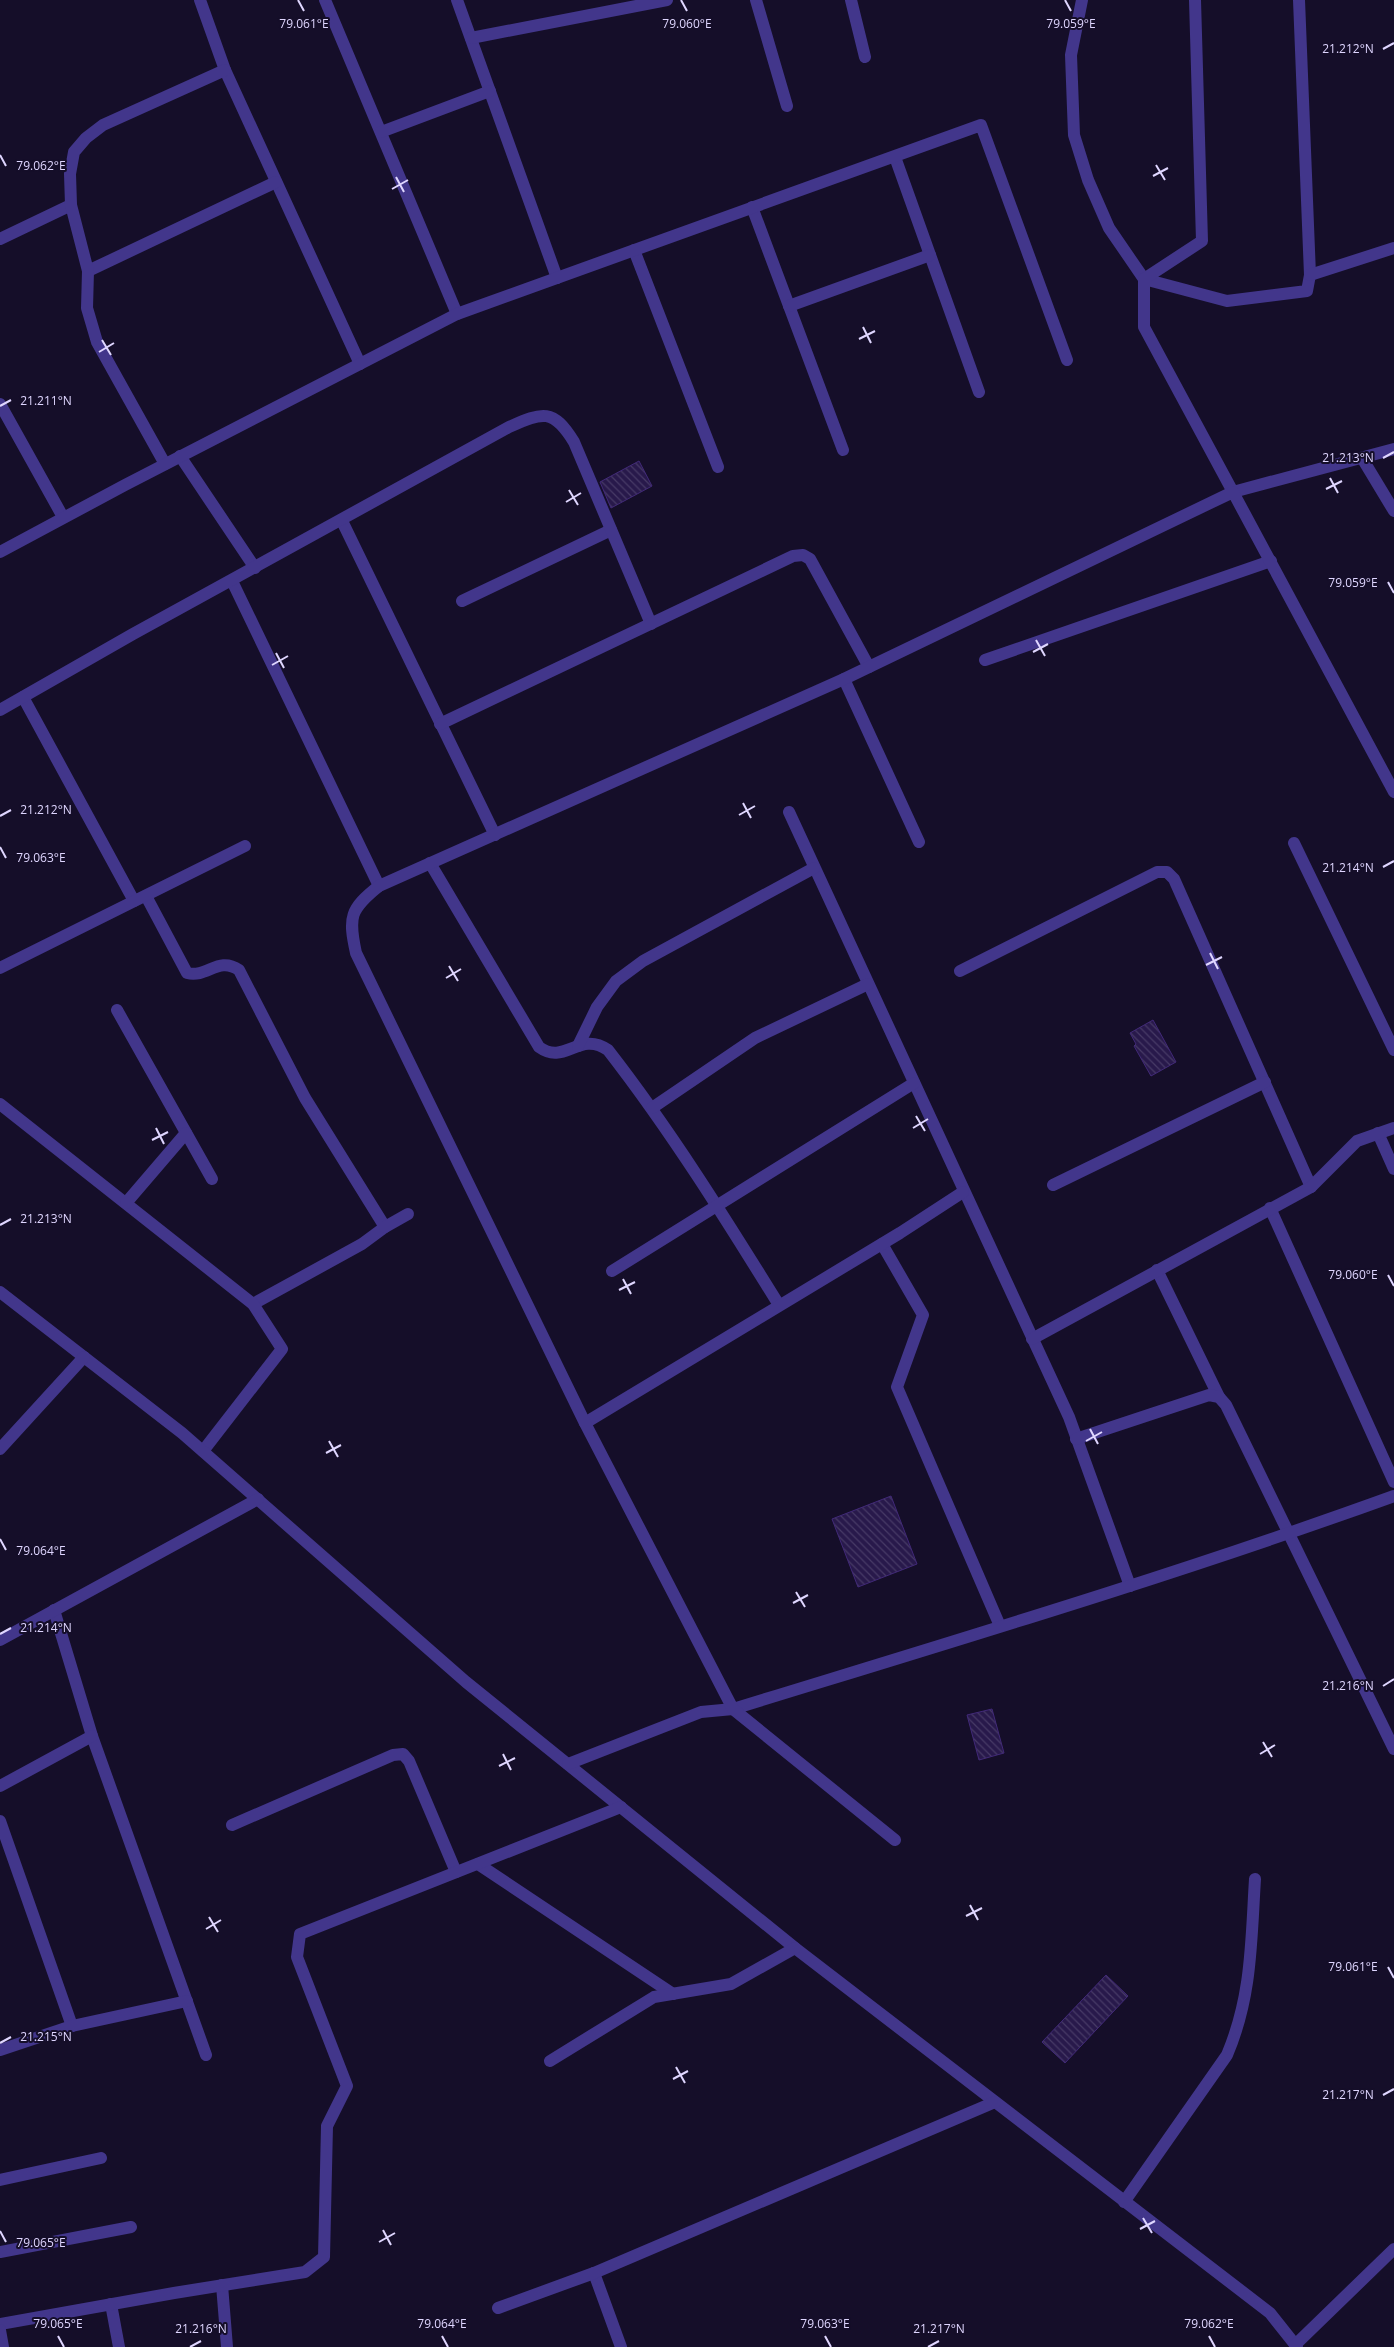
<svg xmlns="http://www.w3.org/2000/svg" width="1394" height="2347" viewBox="0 0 1394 2347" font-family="'Open Sans',sans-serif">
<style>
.building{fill:url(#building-back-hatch);stroke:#412978}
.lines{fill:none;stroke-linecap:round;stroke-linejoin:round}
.minor{stroke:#42368b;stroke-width:12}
.ticks{fill:none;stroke:#dfd6ff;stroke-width:2}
.ticks-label{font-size:12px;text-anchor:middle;fill:#dfd6ff;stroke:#150e29;stroke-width:4;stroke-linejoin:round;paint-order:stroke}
</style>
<defs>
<pattern id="building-back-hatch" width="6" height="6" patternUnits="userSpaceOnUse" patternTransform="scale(1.25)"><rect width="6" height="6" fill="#28194b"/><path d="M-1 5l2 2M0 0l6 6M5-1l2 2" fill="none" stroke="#473a66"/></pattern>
</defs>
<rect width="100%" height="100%" fill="#150e29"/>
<g class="building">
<polygon points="639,461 652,486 611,508 600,482"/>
<polygon points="1153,1020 1176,1062 1151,1076 1134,1046 1136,1044 1130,1033"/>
<polygon points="891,1496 917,1564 858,1587 832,1519"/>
<polygon points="992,1709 1004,1753 979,1760 967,1715"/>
<polygon points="1106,1975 1128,1996 1065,2063 1042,2042"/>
</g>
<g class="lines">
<g class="minor">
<polyline points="200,0 225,70 360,364"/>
<polyline points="325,0 457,314"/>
<polyline points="457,0 557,278"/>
<polyline points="756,0 787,106"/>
<polyline points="851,0 865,57"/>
<polyline points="1082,0 1071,55 1074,135 1088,180 1109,228 1144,279 1227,301 1307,291 1310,275 1299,0"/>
<polyline points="1195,0 1202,241 1144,279 1144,327 1233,492 1394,449"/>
<polyline points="471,38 667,0"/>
<polyline points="381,132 490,91"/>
<polyline points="895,157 979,392"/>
<polyline points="752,207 843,450"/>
<polyline points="0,239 71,205"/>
<polyline points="634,250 718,467"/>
<polyline points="88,271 276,182"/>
<polyline points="1310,275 1394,248"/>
<polyline points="789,306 930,255"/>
<polyline points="0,404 63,517"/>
<polyline points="180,456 255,568"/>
<polyline points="1362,458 1394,511"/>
<polyline points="165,464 97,342 87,308 88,271 71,205 70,174 74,152 86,138 103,125 225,70"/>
<polyline points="342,521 495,835"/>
<polyline points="0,552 125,485 457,314 981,125 1067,360"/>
<polyline points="232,581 379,886"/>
<polyline points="462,601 611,530"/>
<polyline points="985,660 1271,561"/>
<polyline points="844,679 919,842"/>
<polyline points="23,697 134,901"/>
<path d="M0,710L133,634L509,427C543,412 553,408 574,442L651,624"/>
<polyline points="440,724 793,556 803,555 810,559 869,667"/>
<polyline points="789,812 1069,1417 1130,1586"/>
<polyline points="1294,843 1394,1050"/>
<path d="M430,863L539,1047C565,1066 579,1030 608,1050C671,1131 725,1218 779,1305"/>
<path d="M146,896L187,973C208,978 218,956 239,970L305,1098L385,1227L362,1244L253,1304"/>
<polyline points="0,968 245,846"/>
<polyline points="960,971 1157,872 1167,872 1174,879 1311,1187"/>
<polyline points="117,1010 212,1179"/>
<polyline points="578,1046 597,1007 616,981 643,961 814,868"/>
<polyline points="0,1104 253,1304 282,1349 203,1451"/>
<polyline points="652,1108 755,1038 868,984"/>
<polyline points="1378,1133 1394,1169"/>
<polyline points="1053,1185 1265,1082"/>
<polyline points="126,1203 186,1133"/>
<polyline points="1270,1208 1394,1482"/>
<polyline points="385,1227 408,1214"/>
<polyline points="882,1244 923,1315 897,1387 1000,1626"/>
<polyline points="1157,1270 1219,1397"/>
<polyline points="612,1271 914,1083"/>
<polyline points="0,1292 182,1433 466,1682 795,1948 1270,2313 1297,2347"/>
<polyline points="1032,1339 1311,1187 1357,1141 1394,1128"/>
<polyline points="585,1423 900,1233 963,1192"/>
<polyline points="1076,1439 1209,1395 1219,1397 1226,1405 1394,1749"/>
<polyline points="0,1449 84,1357"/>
<polyline points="54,1610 92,1736 206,2055"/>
<polyline points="0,1640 258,1499"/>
<path d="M568,1764L701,1712L733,1709C954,1641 1176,1575 1394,1496"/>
<polyline points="0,1786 92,1736"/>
<polyline points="0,1821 72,2026"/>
<polyline points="232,1825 393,1755 403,1754 409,1761 456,1872"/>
<path d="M895,1840L733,1709L585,1423L356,953C348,917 350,909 379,886L844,679L1233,492L1394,792"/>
<polyline points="478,1864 673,1994"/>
<polyline points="0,2050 72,2026 187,2001"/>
<polyline points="550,2061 654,1997 731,1984 795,1948"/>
<polyline points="0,2180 101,2158"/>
<path d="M1124,2202L1227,2055C1252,1996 1251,1942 1255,1879"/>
<polyline points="0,2252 131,2227"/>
<polyline points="594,2273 621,2347"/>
<polyline points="222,2285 227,2347"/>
<polyline points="111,2304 119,2347"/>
<polyline points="498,2308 594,2273 995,2102"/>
<polyline points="0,2324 174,2293 305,2272 324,2257 327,2126 347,2086 297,1957 300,1934 621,1807"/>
<polyline points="0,2330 3,2347"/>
<polyline points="1295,2345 1394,2249"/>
</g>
</g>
<path class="ticks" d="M298,0L304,11M681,0L687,11M1065,0L1071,11M1383,49L1394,43M0,155L6,166M1156,165L1165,180M1153,176L1168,168M396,177L404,192M392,189L408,180M863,327L871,343M859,339L875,331M102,340L111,355M99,352L114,343M0,406L11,400M1383,458L1394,452M1330,478L1338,493M1326,489L1342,481M569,490L578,505M566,502L581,493M1388,582L1394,593M1036,640L1045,656M1033,652L1048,644M276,653L284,668M272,665L288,656M743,803L751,818M739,815L755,806M0,816L11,810M0,847L6,858M1383,867L1394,861M1210,953L1218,969M1206,965L1222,957M449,966L458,981M446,978L461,969M916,1116L925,1131M156,1128L164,1144M913,1128L928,1119M152,1140L168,1132M0,1225L11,1219M1388,1275L1394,1286M623,1279L631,1294M619,1290L635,1282M1090,1429L1098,1444M329,1441L338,1457M1086,1441L1102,1432M326,1453L341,1445M0,1539L6,1550M796,1592L805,1607M793,1603L808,1595M0,1634L11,1628M1383,1686L1394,1679M1263,1742L1272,1757M503,1754L511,1770M1260,1754L1275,1745M499,1766L515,1758M970,1905L978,1920M966,1916L982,1908M209,1917L218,1932M206,1929L221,1920M1388,1967L1394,1978M0,2043L11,2037M676,2067L685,2083M673,2079L688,2071M1383,2095L1394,2089M1143,2218L1152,2233M1140,2229L1155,2221M383,2230L391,2245M0,2231L6,2242M379,2242L395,2233M58,2336L64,2347M442,2336L448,2347M825,2336L831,2347M1209,2336L1215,2347M190,2347L201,2341M928,2347L939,2341"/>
<g class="ticks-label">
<text x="304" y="28">79.061°E</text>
<text x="687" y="28">79.060°E</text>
<text x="1071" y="28">79.059°E</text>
<text x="1348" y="53">21.212°N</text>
<text x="41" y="170">79.062°E</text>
<text x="46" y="405">21.211°N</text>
<text x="1348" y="462">21.213°N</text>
<text x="1353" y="587">79.059°E</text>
<text x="46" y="814">21.212°N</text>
<text x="41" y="862">79.063°E</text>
<text x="1348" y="872">21.214°N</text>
<text x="46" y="1223">21.213°N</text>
<text x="1353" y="1279">79.060°E</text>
<text x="41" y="1555">79.064°E</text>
<text x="46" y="1632">21.214°N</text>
<text x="1348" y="1690">21.216°N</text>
<text x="1353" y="1971">79.061°E</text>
<text x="46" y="2041">21.215°N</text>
<text x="1348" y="2099">21.217°N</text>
<text x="41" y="2247">79.065°E</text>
<text x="58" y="2328">79.065°E</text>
<text x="442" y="2328">79.064°E</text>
<text x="825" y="2328">79.063°E</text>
<text x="1209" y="2328">79.062°E</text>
<text x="201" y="2333">21.216°N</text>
<text x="939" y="2333">21.217°N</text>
</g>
</svg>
